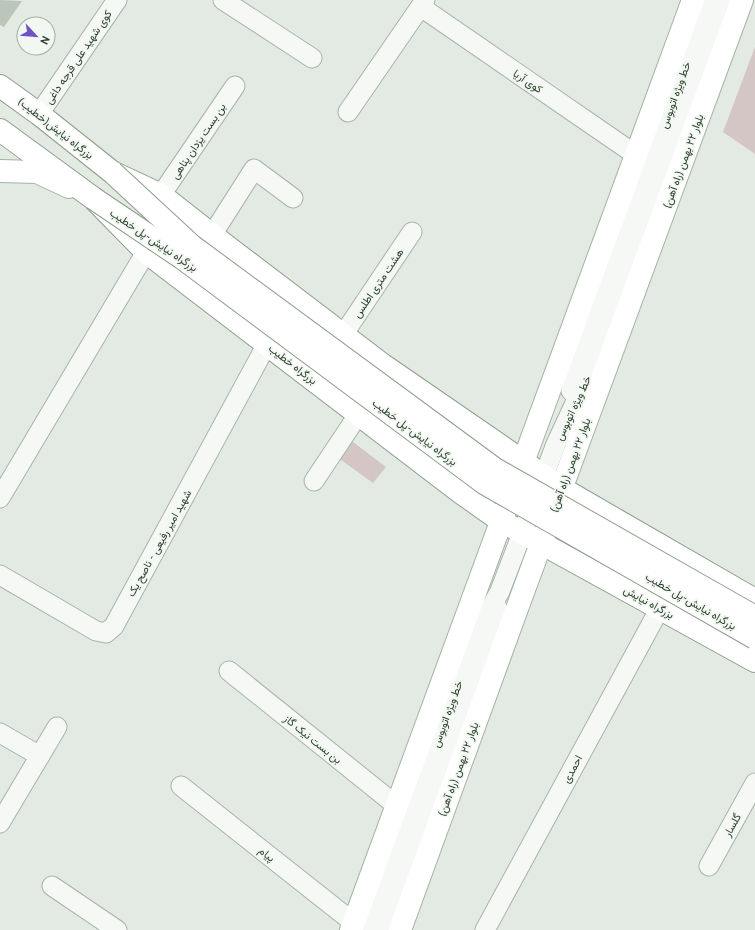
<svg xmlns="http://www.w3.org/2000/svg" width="755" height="930" viewBox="0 0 755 930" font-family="Overpass,Vazirmatn,sans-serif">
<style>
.green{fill:#d3c6c5}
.building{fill:#bac6ba}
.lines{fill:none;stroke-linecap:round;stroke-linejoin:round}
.minor-casing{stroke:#a8b4a8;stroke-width:21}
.major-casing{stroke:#a3b4a3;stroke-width:24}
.highway-casing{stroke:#8c9f8b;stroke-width:24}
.minor{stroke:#f5f8f5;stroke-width:19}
.major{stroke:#fff;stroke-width:22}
.highway{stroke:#fff;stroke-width:22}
.highway-bridge-casing{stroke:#8c9f8b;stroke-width:24;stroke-linecap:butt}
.highway-bridge{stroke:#fff;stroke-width:22}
.labels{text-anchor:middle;stroke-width:3.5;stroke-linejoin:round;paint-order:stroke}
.street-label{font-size:11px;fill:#2c402c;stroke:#f2f7f2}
</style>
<rect width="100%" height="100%" fill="#e3eae3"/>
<g class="green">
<polygon points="755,47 755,154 723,132"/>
<polygon points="349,439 386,467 373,483 337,457"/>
</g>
<polygon class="building" points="0,0 22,1 4,27 0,25"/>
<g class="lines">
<g class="minor-casing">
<g id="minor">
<polyline points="223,0 312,58"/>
<polyline points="421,7 636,155"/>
<polyline points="348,112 425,0"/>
<polyline points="39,114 117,0"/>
<polyline points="161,195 235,86"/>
<polyline points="212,235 254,169 293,198"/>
<polyline points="343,335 412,232"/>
<polyline points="571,391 581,353 669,110 711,0"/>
<polyline points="314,481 358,415"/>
<polyline points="0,498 146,252"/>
<polyline points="0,575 96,631 106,633 114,626 267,344"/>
<polyline points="229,671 397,806"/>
<polyline points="0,733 40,756"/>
<polyline points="181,786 354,923"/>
<polyline points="0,823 57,727"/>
<polyline points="709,866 755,783"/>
<polyline points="52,886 117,930"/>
<polyline points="367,930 478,630 500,591 556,444 595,360 728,0"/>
<polyline points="384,930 492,634 497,607"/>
<polyline points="485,930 660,608"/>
</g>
</g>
<g class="major-casing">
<g id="major">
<polyline points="0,171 37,172 69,187"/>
<polyline points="351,930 693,0"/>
<polyline points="400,930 522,595 742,0"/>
</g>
</g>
<g class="highway-casing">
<g id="highway">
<polyline points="0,86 39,114 112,172 161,195 212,235 383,365 524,462 561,488 618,521 755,600"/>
<polyline points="0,130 93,198 146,252 460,492 501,521 755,661"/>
</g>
</g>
<use href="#minor" class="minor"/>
<use href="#major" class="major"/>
<use href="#highway" class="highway"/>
<g class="highway-bridge-casing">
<g id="highway-bridge">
<polyline points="112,172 192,246 495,469 755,617"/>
<polyline points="93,198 182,258 484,483 755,638"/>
</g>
</g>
<use href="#highway-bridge" class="highway-bridge"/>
</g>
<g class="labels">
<g class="street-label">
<text transform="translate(78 57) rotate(-56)" y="4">کوی شهید علی قرجه داغی</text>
<text transform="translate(528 81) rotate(34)" y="4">کوی آریا</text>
<text transform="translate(675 95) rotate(-70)" y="4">خط ویژه اتوبوس</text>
<text transform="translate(56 128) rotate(38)" y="4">بزرگراه نیایش(خطیب)</text>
<text transform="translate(198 141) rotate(-56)" y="4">بن بست یزدان پناهی</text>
<text transform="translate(683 161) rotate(-70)" y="4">بلوار ۲۲ بهمن (راه آهن)</text>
<text transform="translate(154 240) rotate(34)" y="4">بزرگراه نیایش-پل خطیب</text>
<text transform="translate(378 283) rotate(-56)" y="4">هشت متری اطلس</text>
<text transform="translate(293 364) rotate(38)" y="4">بزرگراه خطیب</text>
<text transform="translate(573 408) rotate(-65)" y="4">خط ویژه اتوبوس</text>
<text transform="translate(415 432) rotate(37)" y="4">بزرگراه نیایش-پل خطیب</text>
<text transform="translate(570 465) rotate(-70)" y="4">بلوار ۲۲ بهمن (راه آهن)</text>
<text transform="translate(159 543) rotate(-61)" y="4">شهید امیر رفیعی - ناصح یک</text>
<text transform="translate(691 601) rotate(30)" y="4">بزرگراه نیایش-پل خطیب</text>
<text transform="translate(649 602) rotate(29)" y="4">بزرگراه نیایش</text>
<text transform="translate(447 714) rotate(-70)" y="4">خط ویژه اتوبوس</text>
<text transform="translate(313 739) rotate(39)" y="4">بن بست نیک گاز</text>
<text transform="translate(458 769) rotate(-70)" y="4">بلوار ۲۲ بهمن (راه آهن)</text>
<text transform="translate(572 769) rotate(-62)" y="4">احمدی</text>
<text transform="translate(732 825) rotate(-61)" y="4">گلسار</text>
<text transform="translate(267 854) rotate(38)" y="4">پیام</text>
</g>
</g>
<g transform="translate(36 36) rotate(116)"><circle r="19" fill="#f2f7f2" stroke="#a3aea3"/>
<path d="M0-3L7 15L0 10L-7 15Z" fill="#6d53c3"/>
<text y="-6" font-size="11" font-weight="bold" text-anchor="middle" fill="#2c402c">N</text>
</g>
</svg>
